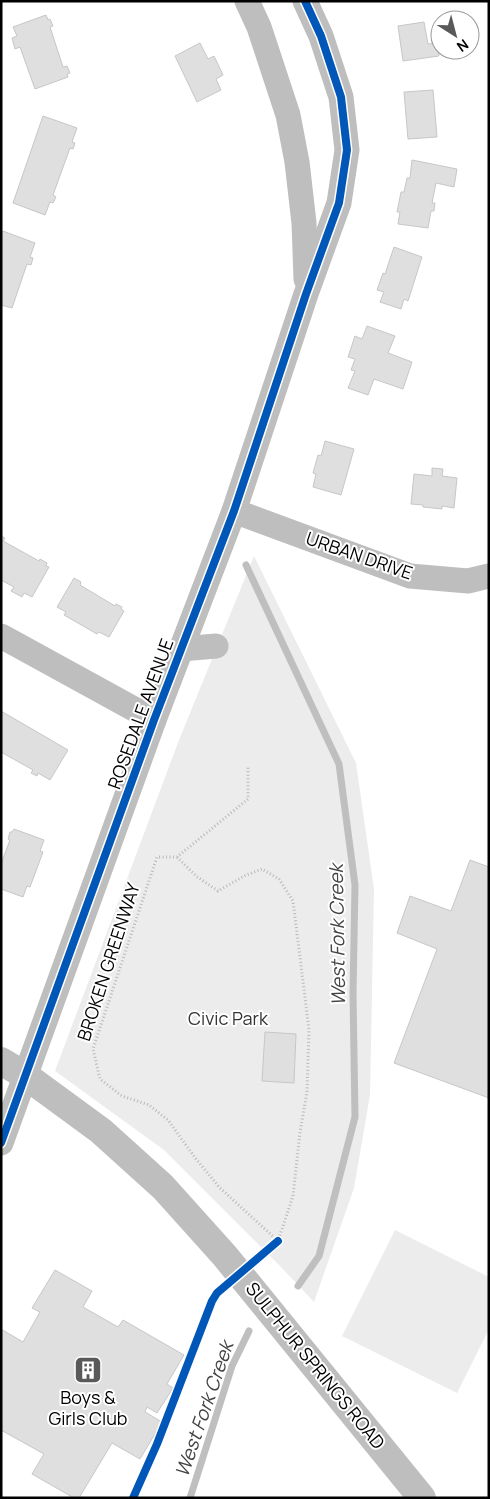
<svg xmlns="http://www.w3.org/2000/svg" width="490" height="1499" viewBox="0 0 490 1499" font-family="Manrope,sans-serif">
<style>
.green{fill:#ececec}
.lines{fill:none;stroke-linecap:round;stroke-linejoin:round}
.stream{stroke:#bfbfbf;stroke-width:7}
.building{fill:#dfdfdf;stroke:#c7c7c7}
.path{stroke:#b9b9b9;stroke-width:3;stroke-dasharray:1 2.5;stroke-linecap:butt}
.minor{stroke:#bebebe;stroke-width:25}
.tertiary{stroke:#bebebe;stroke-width:28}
.cycleway-casing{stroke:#fff;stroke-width:11}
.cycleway{stroke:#0057b8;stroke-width:8}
.labels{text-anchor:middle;stroke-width:4;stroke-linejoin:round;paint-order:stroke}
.street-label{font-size:18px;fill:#000;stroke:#fff}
.park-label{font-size:18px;fill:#333;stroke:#fff}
.poi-label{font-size:18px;fill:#000;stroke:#fff}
.water-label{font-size:19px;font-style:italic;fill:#444;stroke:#fff}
</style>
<rect width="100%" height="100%" fill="#fff"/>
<g class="green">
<polygon points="254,556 356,763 374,889 370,1095 354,1188 314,1302 280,1266 164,1150 55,1071 179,740"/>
<polygon points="395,1230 489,1277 489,1329 457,1393 342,1336"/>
</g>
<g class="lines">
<g class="stream">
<polyline points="246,565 339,764 355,885 353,993 355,1117 319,1256 298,1286"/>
<polyline points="190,1498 232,1366 249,1331"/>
</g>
</g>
<g class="building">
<polygon points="46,15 48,20 50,19 53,26 50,27 63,67 67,66 70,73 67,74 68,77 35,89 20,47 15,49 12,38 17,36 13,27"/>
<polygon points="424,22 428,44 437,43 439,56 403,61 398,26"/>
<polygon points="200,43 208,59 214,56 223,75 216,79 221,90 197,102 175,56"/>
<polygon points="433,90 437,137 408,139 404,92"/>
<polygon points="43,116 77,128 72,142 75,143 73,149 70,148 53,195 56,197 53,203 50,202 45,215 13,203"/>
<polygon points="412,160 457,169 454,187 436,183 432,203 435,203 434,211 431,211 428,228 398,224 400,212 397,212 401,192 404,192 407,178 410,178"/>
<polygon points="3,231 35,243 30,257 33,258 31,265 27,264 12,308 1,305 1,235"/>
<polygon points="394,247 422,257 408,301 404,299 401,309 380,302 384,292 377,290 383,273 385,274"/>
<polygon points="367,326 395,336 388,353 412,362 403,389 374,379 368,395 348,388 355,371 351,370 355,359 348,357 355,336 362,339"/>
<polygon points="325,441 354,449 341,495 313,487 316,474 313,473 318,455 321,456"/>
<polygon points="432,468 443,469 442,476 457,478 454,508 442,506 442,509 423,507 423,505 411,504 414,474 432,476"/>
<polygon points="1,536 5,538 3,541 39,561 40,559 47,563 46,566 49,567 32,597 24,593 22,597 11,591 14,587 1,580"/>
<polygon points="74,578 81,582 80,585 115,606 116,604 122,607 121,609 124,611 109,637 99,632 97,634 64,615 66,612 57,607"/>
<polygon points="1,711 68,750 50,780 38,773 37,776 31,773 33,770 1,752"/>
<polygon points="14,829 44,840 40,851 43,852 30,887 27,886 23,897 1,889 1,864 10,840 8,839 10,832 12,832"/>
<polygon points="470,860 489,867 489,1098 394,1063 437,949 397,933 410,896 451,911"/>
<polygon points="265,1032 296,1034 294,1083 262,1081"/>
<polygon points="55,1270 92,1291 83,1307 118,1327 123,1320 184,1355 167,1384 173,1388 157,1413 147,1407 145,1412 162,1422 140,1459 112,1443 79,1498 74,1498 32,1474 44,1454 1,1430 1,1329 23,1342 40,1312 32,1308"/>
</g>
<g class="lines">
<polyline class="path" points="177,857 196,876 218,891 244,876 262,869 279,879 293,901 309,1030 307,1092 300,1132 293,1196 278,1241 220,1188 196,1159 168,1120 149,1105 122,1096 100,1079 93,1049 157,857 177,857 248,799 248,766"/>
<g class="minor">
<polyline points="247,1 259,27 288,115 297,162 304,223 306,279"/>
<polyline points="234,511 410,576 468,581 489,576"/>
<polyline points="1,636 154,720"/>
<polyline points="181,649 216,646"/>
<polyline points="1,1143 154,720 234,511 306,294 339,203 347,150 341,97 321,36 305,1"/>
</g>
<polyline class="tertiary" points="1,1061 26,1076 101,1131 163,1187 225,1256 422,1498"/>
<g class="cycleway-casing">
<g id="cycleway">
<polyline points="1,1143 154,720 234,511 306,294 339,203 347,150 341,97 321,36 305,1"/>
<polyline points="133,1498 157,1444 212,1301 217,1293 278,1241"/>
</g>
</g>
<use href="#cycleway" class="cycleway"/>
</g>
<defs>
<g id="building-square" transform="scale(1.4375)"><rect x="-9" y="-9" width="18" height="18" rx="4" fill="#595959" stroke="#fff"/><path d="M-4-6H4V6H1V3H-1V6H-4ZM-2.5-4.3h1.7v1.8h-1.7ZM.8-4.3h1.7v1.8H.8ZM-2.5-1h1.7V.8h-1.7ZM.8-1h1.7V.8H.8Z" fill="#fff"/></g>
</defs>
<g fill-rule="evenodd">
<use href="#building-square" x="88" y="1370"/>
</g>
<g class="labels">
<g class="street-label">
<text transform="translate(359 556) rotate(19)" y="6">URBAN DRIVE</text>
<text transform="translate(141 714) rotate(-70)" y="6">ROSEDALE AVENUE</text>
<text transform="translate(109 962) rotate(-72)" y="6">BROKEN GREENWAY</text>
<text transform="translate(315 1366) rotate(51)" y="6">SULPHUR SPRINGS ROAD</text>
</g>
<g class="park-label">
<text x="228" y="1025">Civic Park</text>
</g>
<g class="poi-label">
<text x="88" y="1404">Boys &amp;<tspan x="88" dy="21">Girls Club</tspan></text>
</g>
<g class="water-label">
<text transform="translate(337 935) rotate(-91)" y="7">West Fork Creek</text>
<text transform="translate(204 1409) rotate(-71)" y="7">West Fork Creek</text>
</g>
</g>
<rect width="490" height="1499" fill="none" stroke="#000000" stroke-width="5"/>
<g transform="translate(455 35) rotate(144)"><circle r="24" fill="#ffffff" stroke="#999999"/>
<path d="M0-4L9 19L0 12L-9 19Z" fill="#595959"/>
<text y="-8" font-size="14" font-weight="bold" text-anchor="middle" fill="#000000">N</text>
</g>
</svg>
